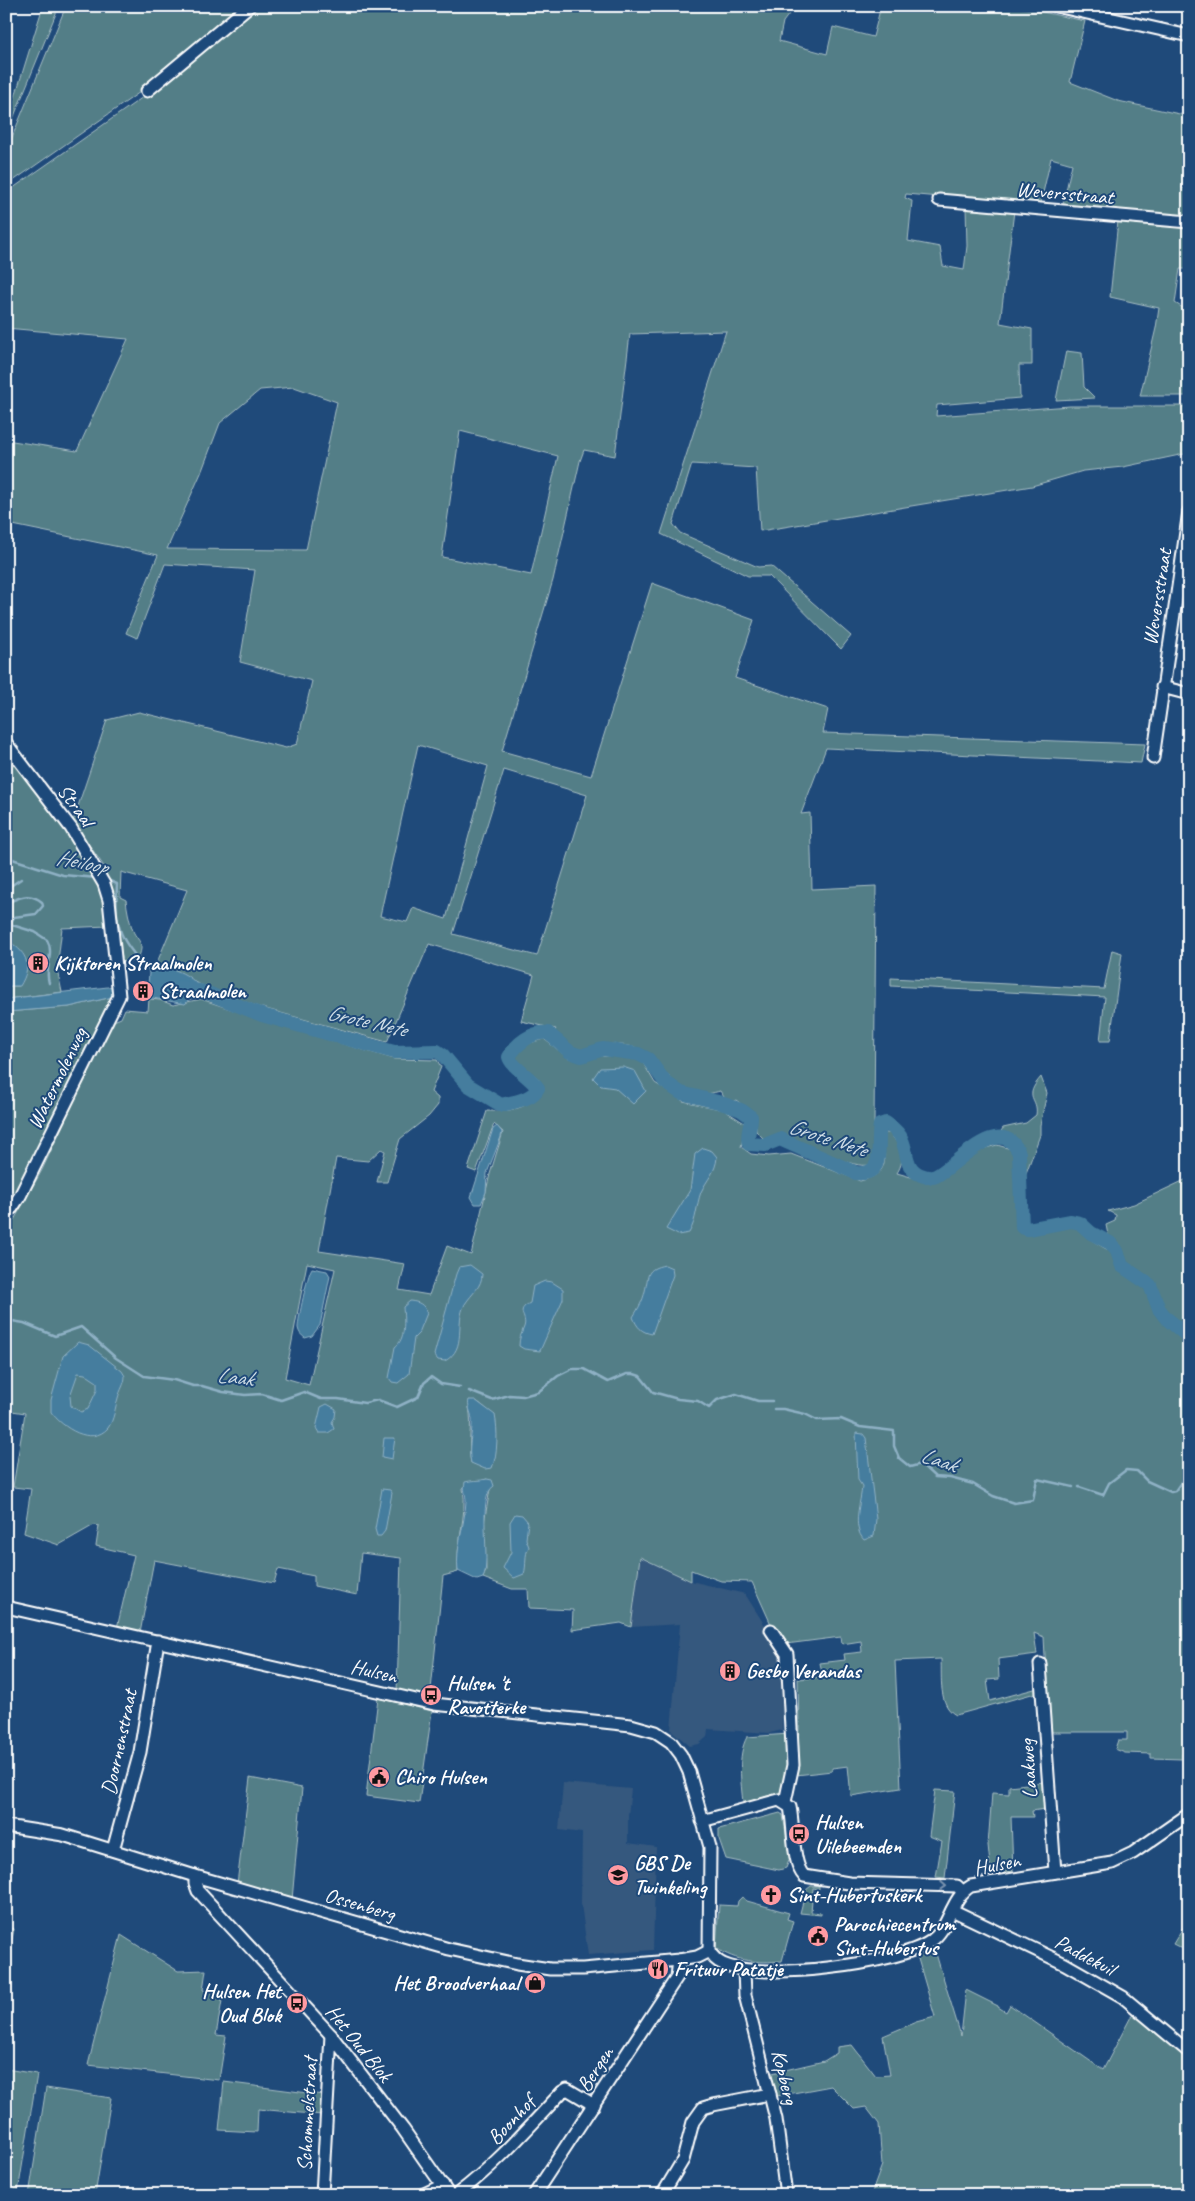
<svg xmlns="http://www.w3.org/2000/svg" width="1195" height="2201" viewBox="0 0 1195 2201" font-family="Caveat,sans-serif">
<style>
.built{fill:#36587e}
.green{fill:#527e87;stroke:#a8bec3;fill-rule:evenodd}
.water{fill:#447d9e;stroke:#8fb1c5;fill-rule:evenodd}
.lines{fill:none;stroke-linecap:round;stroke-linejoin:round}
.stream{stroke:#8fb1c5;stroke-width:2.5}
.river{stroke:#447d9e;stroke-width:14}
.minor-casing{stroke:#fff;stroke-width:15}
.minor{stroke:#1f4a7a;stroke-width:11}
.oneway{stroke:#7992af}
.labels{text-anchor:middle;stroke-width:4;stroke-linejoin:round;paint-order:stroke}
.street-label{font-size:21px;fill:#fff;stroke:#1f4a7a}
.poi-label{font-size:21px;font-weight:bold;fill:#fff;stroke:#1f4a7a;text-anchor:start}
.water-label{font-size:22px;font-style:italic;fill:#d0dee7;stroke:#1f4a7a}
</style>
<rect width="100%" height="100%" fill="#1f4a7a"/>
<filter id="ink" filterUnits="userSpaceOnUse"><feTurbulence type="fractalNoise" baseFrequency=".02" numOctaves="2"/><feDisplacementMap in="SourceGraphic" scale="10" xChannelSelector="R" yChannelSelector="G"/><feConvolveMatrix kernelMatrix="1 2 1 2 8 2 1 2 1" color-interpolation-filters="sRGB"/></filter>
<g filter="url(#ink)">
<g class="built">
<polygon points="639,1557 691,1581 745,1594 785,1657 782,1730 770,1733 708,1729 707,1737 699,1744 690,1746 671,1730 680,1624 631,1627"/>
<polygon points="563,1783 631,1789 628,1815 628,1843 656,1847 653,1950 588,1955 581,1904 582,1833 559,1830"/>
</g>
<g class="green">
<polygon points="43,6 59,6 6,136 6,126"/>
<polygon points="66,6 244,6 140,92 6,186 8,147"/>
<path d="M255,6H795L783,22L779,41L827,54L833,27L873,37L881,6H1014L1085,21L1070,82L1118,101L1189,116V157L1182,188L1189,190V218L1062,208L1072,164L1051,158L1040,206L906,194L905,198L912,201L908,241L940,247L943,266L964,270L967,246L966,207L1014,211L1000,323L1032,329V365H1019L1020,398L937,405L936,416L1070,406H1189V453L1123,467L1083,471L1032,486L760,531L756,468L692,464L673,524L680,533L758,567L771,566L851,636L841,649L769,576H748L661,534L726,331L630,334L615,456L584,450L580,461L553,580L502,751L591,776L652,583L754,620L735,678L828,709L823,733L1145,744L1141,763L826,748L801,814L810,813L812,889L876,886L874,1124C872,1137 876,1150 874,1163C859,1173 816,1148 799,1142C788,1133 778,1135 764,1139L756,1131C757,1115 748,1109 736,1100L728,1103L720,1091C713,1093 704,1095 697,1094C681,1090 668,1076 657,1064C651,1057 648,1051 638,1048C627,1045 610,1043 599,1045C591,1047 587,1053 578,1052L554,1032L556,1029L521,1021L534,975L429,944L387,1042L259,1007L186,979L156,965L187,890L121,872L120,897L126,900C127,909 129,919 132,928C136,942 147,940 137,961L122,962L114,902L105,868L73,821L107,720L139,712L286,748L297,744L312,681L240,662L255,570L165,564L137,638L126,633L158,555L8,524L6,440L77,451L128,339L6,328V193L143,97ZM294,387L337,402L306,550L167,549L201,473L220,423L260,390ZM460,431L558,456L531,575L442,557ZM418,745L488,766L446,919L413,908L407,922L380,916ZM504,770L587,795L537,956L453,934Z"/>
<polygon points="1118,221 1189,226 1189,269 1180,269 1175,303 1188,311 1186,330 1189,331 1189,396 1140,396 1156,328 1159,308 1110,297"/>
<polygon points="1066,351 1082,353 1084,387 1095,398 1056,400"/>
<polygon points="6,749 85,854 104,896 108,926 62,928 57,969 62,992 6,999 6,986 19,986 10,942 6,943"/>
<polygon points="1112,950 1122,953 1110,1041 1100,1041 1105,997 891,986 891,978 1104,989"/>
<polygon points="117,996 14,1197 6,1206 6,1012 69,1007"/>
<path d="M149,999L160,1000L173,1005L201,999L271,1023L394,1059L437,1060L441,1067L431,1092L438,1098V1105L429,1116L400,1139L387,1182H377L385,1151L381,1149L368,1161L336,1158L319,1251L405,1264L399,1290L429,1295L447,1246L471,1255L490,1174L503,1132L494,1124L476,1172L468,1169L487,1111C508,1112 527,1109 542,1093L539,1079L516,1060L515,1053C525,1045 531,1042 544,1039L568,1058L581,1061L598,1056L631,1057L643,1063L655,1083L683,1101L724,1110L746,1124L741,1147L751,1154L769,1156L791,1154L860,1181C890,1174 885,1160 883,1136L886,1133H890C900,1147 907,1157 897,1173L928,1182L945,1176L982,1149L997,1145L1011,1149L1014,1155L1017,1228L1025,1233L1071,1226L1080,1228L1091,1240L1113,1253L1122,1272L1146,1287L1155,1309L1173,1332L1189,1339V1753L1182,1754V1759L1151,1758V1754L1125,1753L1115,1749L1118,1740H1127V1732H1049L1044,1637L1034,1633L1037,1654L998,1659L999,1679L987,1680L990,1701L1038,1688L1039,1692L956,1715C938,1706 942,1677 941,1659L895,1661L901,1788L851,1796L848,1766L832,1768V1771L796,1775L799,1728L798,1679L823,1677L820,1663L845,1660L844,1654L862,1652L861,1641L842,1644L841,1637L786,1644L770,1622L752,1582L721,1581L691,1570V1581L640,1557L631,1627L621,1623L572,1630L573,1610L529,1608L528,1589H512L483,1578L486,1570L484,1523L490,1489L487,1479L476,1482L463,1488C468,1515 455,1544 458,1572L443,1576L430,1699L397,1692L401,1558L361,1553L357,1595L314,1586V1576L278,1569L274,1583L154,1560L140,1633L117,1628L134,1555L96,1546L99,1526L94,1525L59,1545L24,1533L31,1489L13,1487L25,1413L6,1410V1224L14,1220L42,1170L111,1022L121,1018L125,1009L148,1011ZM307,1263L335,1269L309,1385L285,1378ZM475,1400C495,1414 499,1422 495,1446L471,1463C467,1444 473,1426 469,1407Z"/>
<path d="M1041,1077L1047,1093L1040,1125V1135L1025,1176L1022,1166L1025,1153L1020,1144L1000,1133L1003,1128L1026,1123L1036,1115C1039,1097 1022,1099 1041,1077Z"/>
<polygon points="1187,1179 1189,1181 1189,1331 1182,1329 1163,1306 1150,1281 1127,1266 1120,1247 1108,1235 1106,1225 1115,1221 1116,1215 1108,1211 1134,1204"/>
<polygon points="6,1698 11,1699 9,1714 13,1727 6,1771"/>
<polygon points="378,1698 432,1711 419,1803 366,1796"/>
<path d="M789,1734L791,1764L785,1791L743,1803C741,1783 737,1755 747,1737Z"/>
<polygon points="250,1778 302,1788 292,1900 237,1884"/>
<polygon points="1044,1782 1045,1809 1032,1811 1033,1817 1011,1817 1013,1871 991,1874 988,1845 992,1793 1009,1794 1009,1786"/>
<polygon points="935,1790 955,1791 945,1878 936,1877 942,1841 929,1836"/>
<polygon points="780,1813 783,1815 790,1858 786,1868 779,1870 726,1859 719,1839 719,1829"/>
<polygon points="811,1886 819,1886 819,1889 813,1888 811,1912 821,1913 821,1915 800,1913 806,1890"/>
<path d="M742,1897L747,1901L789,1913L787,1919L793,1921L782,1961C757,1963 737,1962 716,1948L719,1905L737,1906L738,1901Z"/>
<polygon points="1189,1913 1189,1952 1173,1944 1188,1919"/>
<polygon points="6,1927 14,1929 6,1969"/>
<polygon points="121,1935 178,1971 206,1970 203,1990 223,1995 216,2035 226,2036 219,2080 88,2065"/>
<polygon points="933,1944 961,2036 966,1990 998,2006 998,2007 1006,2012 1010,2005 1103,2070 1134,2011 1189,2056 1189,2195 871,2195 882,2165 879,2124 866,2107 854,2109 831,2086 777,2096 768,2074 824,2061 837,2053 837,2047 852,2045 876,2076 890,2075 883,2036 916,2022 935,2017 916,1952"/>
<polygon points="6,2069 37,2074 18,2192 6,2191"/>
<polygon points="224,2082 323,2095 322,2115 258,2109 257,2132 219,2130"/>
<polygon points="46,2088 111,2098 95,2195 29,2195"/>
</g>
<g class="water">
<path d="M10,942C28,954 32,966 20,986H6V943Z"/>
<path d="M147,965C166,966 188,971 199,987L194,996L185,1004L147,997L149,973Z"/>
<polygon points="116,986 117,996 69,1007 6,1012 6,999"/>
<polygon points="623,1067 635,1071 646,1091 633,1104 615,1088 601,1086 593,1078 600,1068"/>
<polygon points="497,1126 502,1132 501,1137 487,1173 486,1192 481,1204 475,1204 471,1197 493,1129"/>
<path d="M703,1148L712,1151L717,1157C716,1172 707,1179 701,1192C696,1206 697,1219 689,1233L678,1235L666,1229L690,1190L695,1154Z"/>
<path d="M470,1265L482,1274C482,1287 472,1293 465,1304C454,1323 468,1348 445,1361L438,1360L434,1355L456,1274L459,1267Z"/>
<path d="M665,1265L672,1268L673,1275L652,1334C641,1332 637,1327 633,1317C638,1309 643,1301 645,1291C649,1275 645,1269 665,1265Z"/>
<path d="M312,1268L327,1271L330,1276L320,1325L312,1336L305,1338C301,1335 299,1333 298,1328C298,1319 307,1276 312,1268Z"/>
<path d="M545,1281L552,1282L563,1289V1299L540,1351L524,1349L519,1346C519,1338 521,1335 524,1327C528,1316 514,1311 530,1303L533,1286Z"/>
<path d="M410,1301C419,1302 424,1304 427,1313L419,1333L414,1338L409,1374L398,1383L392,1382L389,1378L395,1347C406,1339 404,1321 403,1307Z"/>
<path d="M78,1342L89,1345L122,1371L125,1376C125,1384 120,1390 118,1398C115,1408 114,1420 108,1428C91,1447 62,1427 51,1412V1400L63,1356ZM78,1373L85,1374L97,1382V1390L88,1409L81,1412L71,1406L70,1396Z"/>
<path d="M469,1400H475L495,1415C498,1430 498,1454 492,1468L485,1469L471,1463C467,1447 473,1434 472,1419C471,1412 467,1406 469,1400Z"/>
<polygon points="327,1404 336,1409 335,1417 332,1422 334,1429 328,1433 319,1433 316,1428 321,1407"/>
<path d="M856,1433L863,1434L866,1438L876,1519L874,1536L864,1540C851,1526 861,1503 862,1486L858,1480Z"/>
<polygon points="384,1438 395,1438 392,1459 382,1457"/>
<path d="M487,1479L492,1480L494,1486C476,1496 492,1563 483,1578L477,1580L458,1571C455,1548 465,1525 466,1501C466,1494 463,1490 465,1482C471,1480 480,1481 487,1479Z"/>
<polygon points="382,1489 390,1490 392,1493 385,1531 381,1536 377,1536 375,1529"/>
<path d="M515,1514L522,1515L528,1522L526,1539L529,1547C524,1555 527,1565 524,1574L514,1578L503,1568L511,1552L510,1522Z"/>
</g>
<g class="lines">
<g class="stream">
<polyline points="6,857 63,875 97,878"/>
<path d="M105,879L117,884C116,902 115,923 124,939C129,949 137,956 142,966L151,969"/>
<polyline points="6,889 21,879"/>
<path d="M6,903C19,898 29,891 42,902L43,906L36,914L14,917L11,922L12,925L35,932L47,940C55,953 44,968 49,983"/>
<polyline points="6,1320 24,1323 55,1336 81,1327 116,1358 144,1376 174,1380 193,1386 202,1386 223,1392 245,1395 262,1394 281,1400 304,1392 321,1399 338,1399 365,1403 378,1400 397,1407 418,1397 424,1383 431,1377 441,1384 460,1387"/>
<polyline points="469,1391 492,1400 509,1395 523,1396 538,1392 558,1376 572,1369 584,1369 608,1382 627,1374 634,1374 640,1376 653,1392 678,1399 698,1401 709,1408 717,1400 736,1394 758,1401 772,1401"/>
<polyline points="774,1409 783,1409 805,1414 817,1420 841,1419 860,1427 894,1431 894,1446 899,1458 910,1467 921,1464 935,1477 950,1478 973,1484 993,1496 1014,1503 1033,1500 1037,1479 1073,1487"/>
<polyline points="1079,1487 1103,1495 1109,1483 1126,1470 1137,1471 1147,1481 1171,1492 1175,1491 1182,1481 1189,1477"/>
</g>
<path class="river" d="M180,987L205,992L262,1015L394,1052L437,1051L443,1055L468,1085L501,1105C513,1102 532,1100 538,1088C531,1078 511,1066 509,1057C516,1044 532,1031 548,1033L570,1052L581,1056L603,1049L638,1054L648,1059L665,1082L681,1093L718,1102L741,1110L751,1117C751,1127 746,1135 749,1144L765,1145L780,1139L856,1173C887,1176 876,1145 880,1125L886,1123C892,1127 900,1133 902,1140C908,1154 905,1169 921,1175C926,1177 932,1178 936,1176C956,1166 1001,1111 1019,1153L1022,1227L1028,1229L1071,1221L1080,1223L1091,1233L1110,1243L1117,1251L1122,1266L1150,1285L1159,1309L1166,1318L1184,1333L1189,1334"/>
<g class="minor-casing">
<g id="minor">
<polyline points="1056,6 1189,36"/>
<polyline points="147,91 249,6"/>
<polyline points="939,200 1189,222"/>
<polyline points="1162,687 1189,694"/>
<polyline points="6,743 71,828 104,884 109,900 119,996 20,1196 12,1208 6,1212"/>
<polyline points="1153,758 1189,511"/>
<path d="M6,1607L434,1704L631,1725L656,1732L671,1742L681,1755L689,1772L710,1847L709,1951C713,1957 716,1961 723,1964C760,1981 897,1965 931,1941C950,1928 950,1898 971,1886L1112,1863L1133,1853L1189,1814"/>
<polyline points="771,1630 787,1654 793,1765 785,1802"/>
<polyline points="1040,1664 1055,1872"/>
<path d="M702,1821L779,1800L790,1807C794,1825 792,1864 804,1876L849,1883L957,1886L963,1892"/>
<polyline points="6,1826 63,1835 195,1876 449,1949 517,1964 550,1969 583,1969 679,1960 697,1957 709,1951"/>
<polyline points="113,1850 140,1752 158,1641"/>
<polyline points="195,1876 195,1883 198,1891 331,2035 403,2129 449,2195"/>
<polyline points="952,1910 1065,1964 1123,1997 1189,2052"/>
<polyline points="744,1970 745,1995 776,2119 786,2195"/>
<polyline points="322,2195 331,2035"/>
<polyline points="422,2195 443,2185"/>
<path d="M456,2195C496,2165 528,2128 562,2092L567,2089L594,2105"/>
<polyline points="534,2195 677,1977 679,1960"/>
<polyline points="662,2195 683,2160 693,2122 703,2108 713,2105 770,2094"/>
</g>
</g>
<use href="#minor" class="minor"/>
</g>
<defs><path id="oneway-chevron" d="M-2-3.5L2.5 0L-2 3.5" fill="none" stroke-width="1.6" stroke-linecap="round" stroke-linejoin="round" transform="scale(1.25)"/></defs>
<use class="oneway" href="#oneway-chevron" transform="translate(943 1886) rotate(3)"/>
</g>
<defs>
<g id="building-disc" transform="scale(1.125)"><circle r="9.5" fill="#ff9aa2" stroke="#1f4a7a"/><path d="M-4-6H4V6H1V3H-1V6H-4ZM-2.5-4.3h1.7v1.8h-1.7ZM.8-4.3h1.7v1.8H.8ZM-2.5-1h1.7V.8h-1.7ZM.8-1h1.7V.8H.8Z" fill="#111"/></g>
<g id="bus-disc" transform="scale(1.125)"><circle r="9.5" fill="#ff9aa2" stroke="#1f4a7a"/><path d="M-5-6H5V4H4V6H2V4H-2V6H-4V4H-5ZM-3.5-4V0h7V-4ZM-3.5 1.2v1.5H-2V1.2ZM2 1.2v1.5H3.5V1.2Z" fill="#111"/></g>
<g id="civic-disc" transform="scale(1.125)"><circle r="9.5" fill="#ff9aa2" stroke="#1f4a7a"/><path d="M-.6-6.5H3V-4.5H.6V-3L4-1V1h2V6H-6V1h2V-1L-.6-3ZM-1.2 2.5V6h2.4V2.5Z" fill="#111"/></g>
<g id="school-disc" transform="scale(1.125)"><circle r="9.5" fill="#ff9aa2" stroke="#1f4a7a"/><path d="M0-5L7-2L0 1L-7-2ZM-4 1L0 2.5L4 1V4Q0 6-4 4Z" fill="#111"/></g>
<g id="church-disc" transform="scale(1.125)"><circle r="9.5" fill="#ff9aa2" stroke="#1f4a7a"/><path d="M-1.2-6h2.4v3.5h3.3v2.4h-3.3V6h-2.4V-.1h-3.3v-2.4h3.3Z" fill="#111"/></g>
<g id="restaurant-disc" transform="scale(1.125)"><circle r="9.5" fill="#ff9aa2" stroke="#1f4a7a"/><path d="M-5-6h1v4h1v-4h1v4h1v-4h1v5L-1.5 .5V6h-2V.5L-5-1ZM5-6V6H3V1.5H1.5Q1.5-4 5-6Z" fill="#111"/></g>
<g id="shop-disc" transform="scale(1.125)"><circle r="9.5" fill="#ff9aa2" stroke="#1f4a7a"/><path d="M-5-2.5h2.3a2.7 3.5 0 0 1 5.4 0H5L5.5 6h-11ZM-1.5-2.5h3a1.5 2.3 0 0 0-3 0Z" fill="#111"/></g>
</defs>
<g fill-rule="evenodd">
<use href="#building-disc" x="38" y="963"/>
<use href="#building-disc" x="143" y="991"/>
<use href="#building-disc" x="730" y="1671"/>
<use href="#bus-disc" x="431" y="1695"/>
<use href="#civic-disc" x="379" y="1777"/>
<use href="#bus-disc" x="799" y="1834"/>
<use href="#school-disc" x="618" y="1875"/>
<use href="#church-disc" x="771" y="1895"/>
<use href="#civic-disc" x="818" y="1936"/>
<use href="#restaurant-disc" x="658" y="1969"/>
<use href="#shop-disc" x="535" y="1983"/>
<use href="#bus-disc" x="297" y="2003"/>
</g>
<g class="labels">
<g class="street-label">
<text transform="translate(1065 193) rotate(5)" y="7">Weversstraat</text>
<text transform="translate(1157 597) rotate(-81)" y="7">Weversstraat</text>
<text transform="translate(76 805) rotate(54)" y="7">Straal</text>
<text transform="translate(57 1078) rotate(-64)" y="7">Watermolenweg</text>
<text transform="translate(374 1671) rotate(13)" y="7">Hulsen</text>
<text transform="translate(119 1742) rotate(-78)" y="7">Doornenstraat</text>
<text transform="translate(1028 1769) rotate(-94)" y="7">Laakweg</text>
<text transform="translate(997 1864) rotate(-11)" y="7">Hulsen</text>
<text transform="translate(360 1904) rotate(16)" y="7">Ossenberg</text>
<text transform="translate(1085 1955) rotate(28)" y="7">Paddekuil</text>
<text transform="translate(359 2043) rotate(51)" y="7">Het Oud Blok</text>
<text transform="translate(595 2069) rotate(-57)" y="7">Bergen</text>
<text transform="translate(785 2077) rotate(76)" y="7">Kopberg</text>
<text transform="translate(307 2114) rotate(-87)" y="7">Schommelstraat</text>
<text transform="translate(511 2120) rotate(-47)" y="7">Boonhof</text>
</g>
<g class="poi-label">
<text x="54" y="970">Kijktoren Straalmolen</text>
<text x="159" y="998">Straalmolen</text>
<text x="746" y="1678">Gesbo Verandas</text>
<text x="447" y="1690">Hulsen 't<tspan x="447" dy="24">Ravotterke</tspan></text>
<text x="395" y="1784">Chiro Hulsen</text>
<text x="815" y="1829">Hulsen<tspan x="815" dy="24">Uilebeemden</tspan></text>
<text x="634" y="1870">GBS De<tspan x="634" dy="24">Twinkeling</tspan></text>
<text x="787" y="1902">Sint-Hubertuskerk</text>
<text x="834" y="1931">Parochiecentrum<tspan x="834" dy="24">Sint-Hubertus</tspan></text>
<text x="674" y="1976">Frituur Patatje</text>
<text x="519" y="1990" text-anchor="end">Het Broodverhaal</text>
<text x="281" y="1998" text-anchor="end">Hulsen Het<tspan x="281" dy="24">Oud Blok</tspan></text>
</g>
<g class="water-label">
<text transform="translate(82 861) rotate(11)" y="8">Heiloop</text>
<text transform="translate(367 1020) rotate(13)" y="8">Grote Nete</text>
<text transform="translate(828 1137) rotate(18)" y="8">Grote Nete</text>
<text transform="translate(235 1376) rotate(6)" y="8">Laak</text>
<text transform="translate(939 1459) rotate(18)" y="8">Laak</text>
</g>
</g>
<rect width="1195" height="2201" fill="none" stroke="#1f4a7a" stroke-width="25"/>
<rect x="12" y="12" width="1170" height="2176" fill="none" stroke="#fff" stroke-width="2" filter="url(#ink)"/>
</svg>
